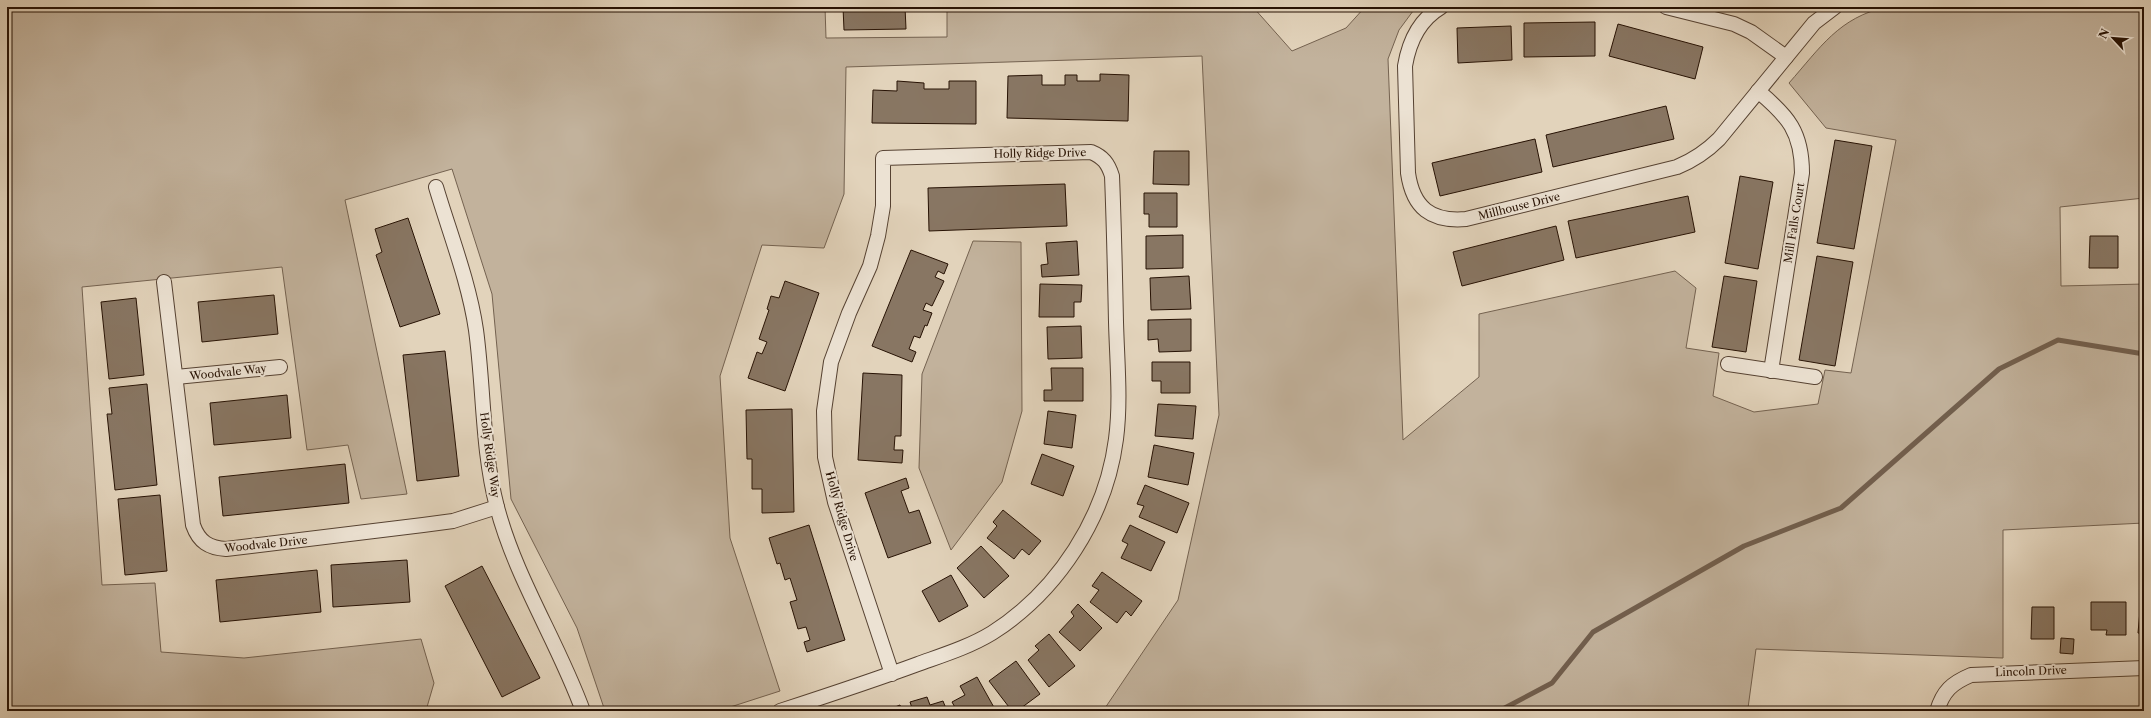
<svg xmlns="http://www.w3.org/2000/svg" width="2151" height="718" viewBox="0 0 2151 718" font-family="'Libre Caslon Text',serif">
<style>
.green{fill:#c2b29c;stroke:#746250}
.lines{fill:none;stroke-linecap:round;stroke-linejoin:round}
.stream{stroke:#715e4d;stroke-width:5}
.building{fill:#887663;stroke:#271204}
.minor-casing{stroke:#564232;stroke-width:16}
.minor{stroke:#ece2d3;stroke-width:14}
.labels{text-anchor:middle;stroke-width:4;stroke-linejoin:round;paint-order:stroke}
.street-label{font-size:11px;fill:#271204;stroke:#ece2d3}
</style>
<rect width="100%" height="100%" fill="#e2d3bb"/>
<filter id="stains"><feTurbulence type="fractalNoise" baseFrequency=".005" numOctaves="4"/><feColorMatrix values="0 0 0 0 .2 0 0 0 0 .09 0 0 0 0 .02 0 0 0 .5 -.17"/></filter>
<radialGradient id="worn" r=".72"><stop offset=".6" stop-color="#630" stop-opacity="0"/><stop offset="1" stop-color="#630" stop-opacity=".3"/></radialGradient>
<g class="green">
<path d="M7,7H825L826,38L947,37V7H1253L1292,51L1346,28L1365,7H1416L1399,30L1388,59L1403,440L1479,377V314L1675,271L1696,288L1686,348L1719,353L1713,396L1754,412L1818,404L1825,370L1851,373L1896,140L1826,128L1789,83C1820,48 1839,17 1887,7H2144V198L2060,207L2061,286L2144,284V523L2003,530V658L1756,649L1748,708L1685,707V711H1103L1178,600L1219,415L1202,56L846,67L844,194L824,248L762,245L720,376L730,538L780,691L718,711H605L577,628L511,499L492,294L452,169L345,200L407,494L361,499L348,445L307,450L282,267L82,287L102,585L155,583L161,652L244,658L421,639L434,683L427,707L386,711H7Z"/>
<polygon points="973,241 1021,242 1022,411 1002,482 951,550 919,468 922,374"/>
</g>
<g class="lines">
<polyline class="stream" points="1499,711 1552,683 1593,632 1744,546 1841,508 1999,369 2058,340 2144,354"/>
</g>
<g class="building">
<polygon points="843,7 905,7 906,29 844,30"/>
<polygon points="1595,22 1595,56 1524,57 1524,23"/>
<polygon points="1618,24 1703,47 1695,79 1609,56"/>
<polygon points="1511,26 1512,60 1458,63 1457,28"/>
<polygon points="1100,74 1129,75 1128,121 1007,118 1008,76 1042,75 1042,85 1065,85 1065,75 1077,75 1077,81 1100,81"/>
<polygon points="897,81 924,83 924,89 949,89 949,81 976,81 976,124 872,123 873,90 897,91"/>
<polygon points="1666,106 1674,139 1553,167 1546,135"/>
<polygon points="1535,139 1542,172 1440,196 1432,163"/>
<polygon points="1835,140 1872,146 1854,249 1817,243"/>
<polygon points="1154,151 1189,151 1189,185 1153,184"/>
<polygon points="1740,176 1773,182 1758,269 1725,263"/>
<polygon points="1065,184 1067,226 929,231 928,188"/>
<polygon points="1144,193 1177,193 1177,227 1149,227 1149,214 1144,214"/>
<polygon points="1688,196 1695,232 1576,258 1568,221"/>
<polygon points="408,218 440,314 400,327 376,255 382,252 375,229"/>
<polygon points="1556,226 1564,260 1462,286 1453,252"/>
<polygon points="1183,235 1183,268 1146,269 1146,236"/>
<polygon points="2090,236 2118,236 2118,268 2089,268"/>
<polygon points="1077,241 1079,275 1042,277 1041,265 1048,264 1046,243"/>
<polygon points="911,250 948,264 944,274 938,271 935,277 944,281 932,306 926,303 923,310 932,313 927,326 925,325 920,338 914,336 909,349 916,352 912,362 872,346"/>
<polygon points="1817,256 1853,262 1835,366 1799,360"/>
<polygon points="1189,276 1191,309 1151,310 1150,278"/>
<polygon points="1724,276 1757,281 1746,352 1712,347"/>
<polygon points="785,281 819,293 785,391 748,378 757,352 762,354 767,342 759,339 769,310 767,309 771,296 779,298"/>
<polygon points="1040,284 1082,285 1081,302 1074,302 1074,317 1039,317"/>
<polygon points="274,295 278,334 202,342 198,302"/>
<polygon points="136,298 144,375 109,379 101,302"/>
<polygon points="1191,319 1191,351 1159,352 1158,339 1148,340 1148,320"/>
<polygon points="1081,326 1082,358 1048,359 1047,327"/>
<polygon points="445,351 459,476 417,481 403,355"/>
<polygon points="1152,362 1190,362 1190,393 1161,393 1161,381 1152,381"/>
<polygon points="1051,368 1083,368 1083,401 1044,401 1044,390 1052,390"/>
<polygon points="863,373 902,375 901,436 895,436 894,450 903,450 902,463 858,460"/>
<polygon points="147,384 157,485 115,490 107,414 112,414 109,388"/>
<polygon points="287,395 291,438 214,445 210,403"/>
<polygon points="1158,404 1196,406 1193,439 1155,436"/>
<polygon points="792,409 794,512 762,513 762,489 752,489 752,459 747,459 746,410"/>
<polygon points="1048,411 1076,415 1072,448 1044,444"/>
<polygon points="1154,445 1194,453 1188,485 1148,477"/>
<polygon points="1042,454 1074,466 1063,496 1031,484"/>
<polygon points="345,464 349,503 223,516 219,477"/>
<polygon points="906,478 909,488 901,491 909,513 919,510 931,543 888,558 865,493"/>
<polygon points="1145,485 1189,503 1177,533 1139,517 1144,506 1137,504"/>
<polygon points="160,495 167,571 125,575 118,499"/>
<polygon points="1003,510 1041,541 1029,555 1022,549 1014,559 987,538 997,526 993,522"/>
<polygon points="809,525 845,640 807,652 804,642 810,640 806,627 798,629 790,602 797,600 790,578 785,580 780,563 777,564 769,538"/>
<polygon points="1130,525 1165,542 1151,571 1121,558 1128,544 1122,541"/>
<polygon points="981,546 1009,576 984,598 957,568"/>
<polygon points="407,560 410,602 333,607 331,565"/>
<polygon points="482,566 540,678 502,697 445,586"/>
<polygon points="317,570 321,612 220,622 216,580"/>
<polygon points="1102,572 1142,601 1131,616 1126,611 1117,623 1090,602 1099,590 1092,586"/>
<polygon points="951,575 968,606 939,622 922,591"/>
<polygon points="2141,599 2144,600 2144,634 2138,633"/>
<polygon points="2091,602 2126,602 2126,635 2106,635 2107,630 2091,630"/>
<polygon points="1078,604 1102,628 1080,651 1059,632 1074,616 1071,612"/>
<polygon points="2032,607 2054,607 2054,639 2031,639"/>
<polygon points="1049,634 1075,666 1049,687 1028,660 1039,650 1035,646"/>
<polygon points="2061,638 2074,639 2073,654 2060,653"/>
<polygon points="1016,661 1040,694 1017,711 1012,711 989,681"/>
<polygon points="977,677 996,711 957,711 952,702 965,695 960,686"/>
<polygon points="927,697 930,705 943,701 947,711 913,711 910,702"/>
<polygon points="900,705 902,711 885,711"/>
</g>
<g class="lines">
<g class="minor-casing">
<g id="minor">
<path d="M1441,7C1419,20 1409,42 1405,66L1408,173C1413,208 1431,222 1466,219L1677,167C1694,160 1706,152 1719,139L1814,23L1835,7"/>
<polyline points="1666,7 1734,24 1751,32 1786,57"/>
<path d="M1758,91C1788,116 1802,132 1802,173L1771,371"/>
<path d="M436,187C450,234 469,282 476,330C484,389 482,450 497,507C516,579 558,642 583,711"/>
<path d="M164,282L193,525C199,542 209,548 226,549L423,525L453,521L497,507"/>
<polyline points="1728,364 1815,377"/>
<polyline points="176,377 280,367"/>
<path d="M780,711C826,696 872,681 918,664C943,655 969,647 992,633C1058,591 1106,517 1116,439C1121,401 1117,361 1116,322C1115,273 1114,225 1112,176C1108,163 1103,157 1091,152L883,158V206L878,236L870,266L849,313L831,362L824,411L825,457L835,502L892,674"/>
<path d="M1937,711C1943,691 1952,683 1971,675L2144,668"/>
</g>
</g>
<use href="#minor" class="minor"/>
</g>
<g class="labels">
<g class="street-label">
<text transform="translate(1040 153) rotate(-1)" y="4">Holly Ridge Drive</text>
<text transform="translate(1519 206) rotate(-14)" y="4">Millhouse Drive</text>
<text transform="translate(1794 223) rotate(-81)" y="4">Mill Falls Court</text>
<text transform="translate(228 372) rotate(-6)" y="4">Woodvale Way</text>
<text transform="translate(490 455) rotate(82)" y="4">Holly Ridge Way</text>
<text transform="translate(842 516) rotate(74)" y="4">Holly Ridge Drive</text>
<text transform="translate(266 544) rotate(-6)" y="4">Woodvale Drive</text>
<text transform="translate(2031 671) rotate(-2)" y="4">Lincoln Drive</text>
</g>
</g>
<rect width="2151" height="718" fill="none" stroke="#e2d3bb" stroke-width="24"/>
<rect x="8" y="8" width="2135" height="702" fill="none" stroke="#271204" stroke-width="2"/>
<rect x="12" y="12" width="2127" height="694" fill="none" stroke="#271204"/>
<g transform="translate(2113 38) rotate(296)" stroke="#ece2d3" stroke-width="3" paint-order="stroke">
<path d="M0-3L7 15L0 10L-7 15Z" fill="#271204"/>
<text y="-6" font-size="11" font-weight="bold" text-anchor="middle" fill="#271204">N</text>
</g>
<rect width="100%" height="100%" filter="url(#stains)"/>
<rect width="100%" height="100%" fill="url(#worn)"/>
</svg>
